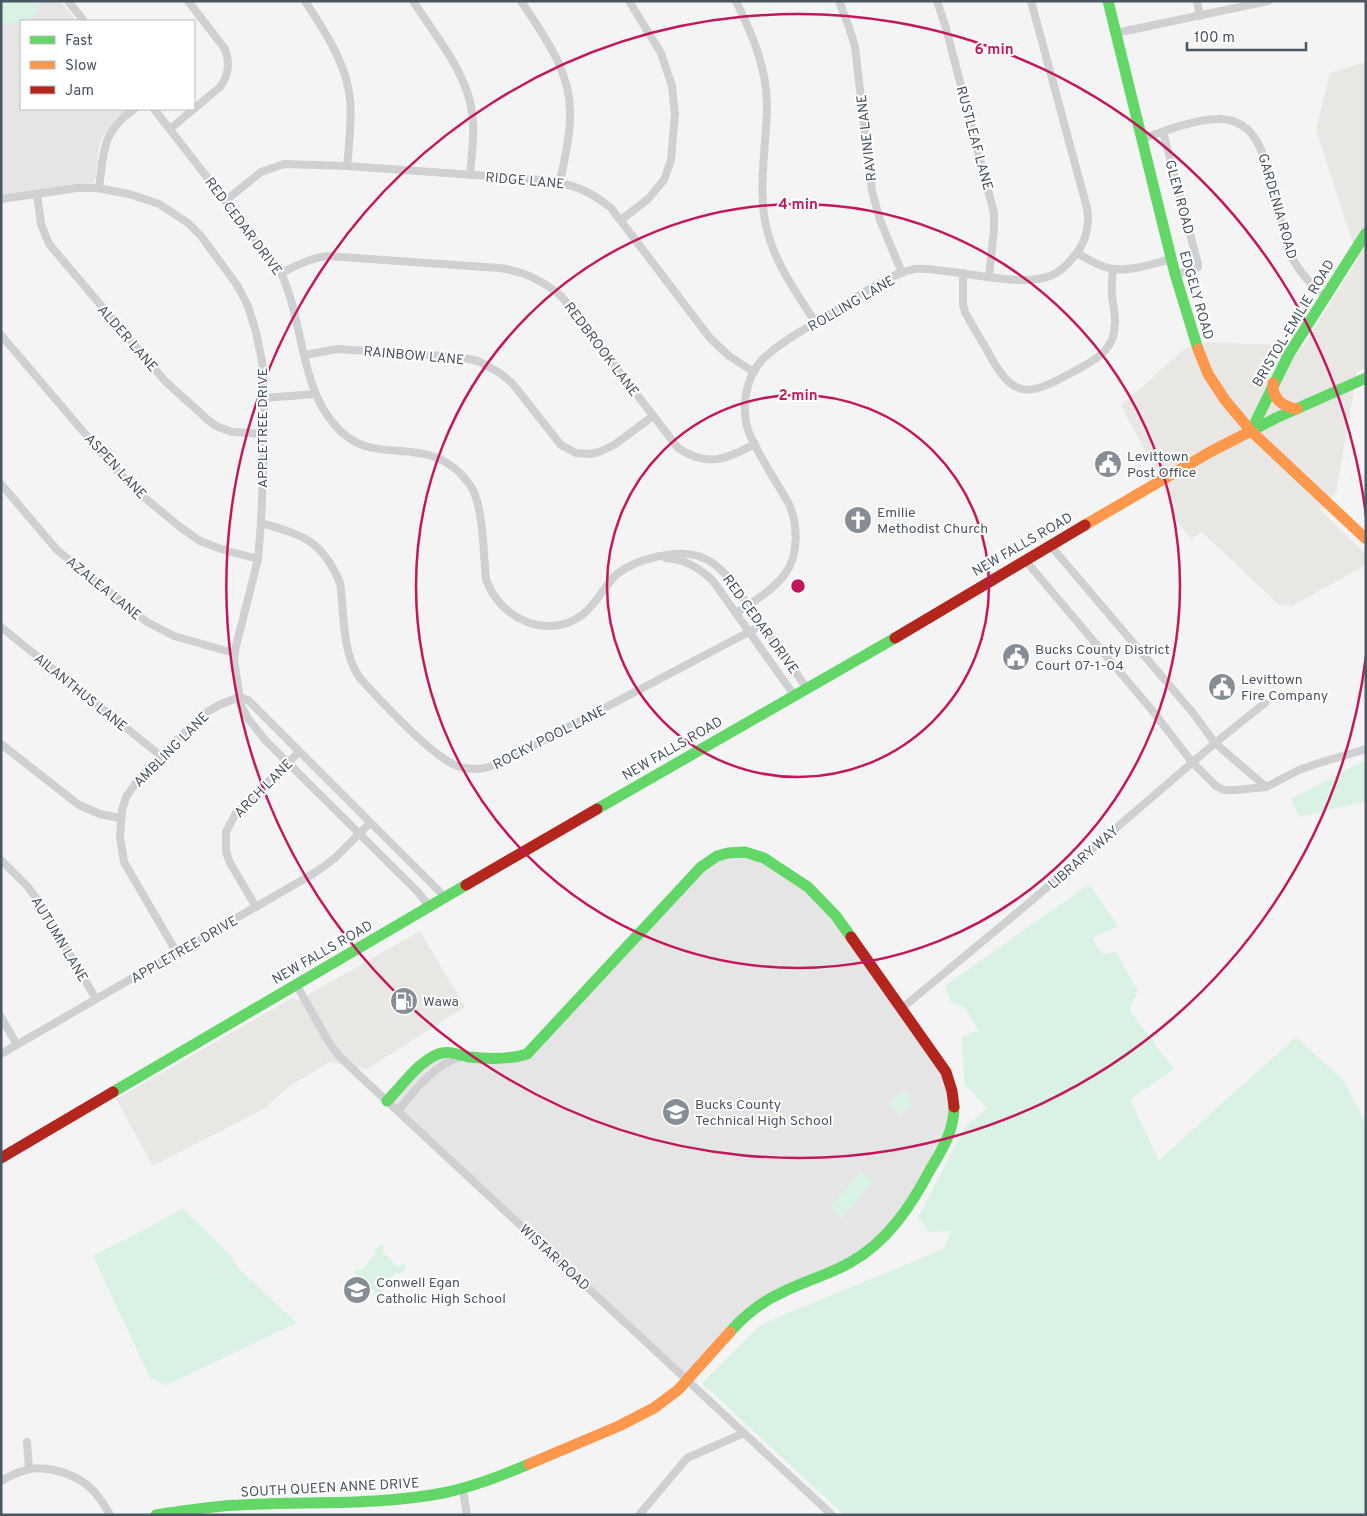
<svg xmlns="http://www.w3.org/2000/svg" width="1367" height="1516" viewBox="0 0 1367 1516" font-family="Overpass,sans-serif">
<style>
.commercial{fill:#e8e7e3}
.education{fill:#e6e5e6}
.green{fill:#d9f2e3}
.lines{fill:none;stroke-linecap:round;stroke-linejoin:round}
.street{stroke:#ced0d2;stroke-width:8}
.fast{stroke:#63d668;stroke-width:11}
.slow{stroke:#ff974d;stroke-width:11}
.jam{stroke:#b3261e;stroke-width:11}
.ring{fill:none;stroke:#c2185b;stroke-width:2.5}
.labels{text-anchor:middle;stroke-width:4;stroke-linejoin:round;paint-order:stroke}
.street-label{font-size:14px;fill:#4a5661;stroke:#fff}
.poi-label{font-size:14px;fill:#4a5661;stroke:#fff;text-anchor:start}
.centre{fill:#c2185b;stroke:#fff;stroke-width:2.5}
.ring-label{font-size:15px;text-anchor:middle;font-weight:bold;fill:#c2185b;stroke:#fff;stroke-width:4;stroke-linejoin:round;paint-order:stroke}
</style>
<rect width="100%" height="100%" fill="#f4f4f4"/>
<g class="commercial">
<polygon points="1366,62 1366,368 1357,372 1336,492 1320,510 1366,554 1366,565 1292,606 1279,605 1202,532 1191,539 1176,520 1164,485 1121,406 1184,349 1207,342 1303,346 1358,259 1316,130 1330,73"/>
<polygon points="420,931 465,1007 367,1069 329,1062 288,1087 267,1107 153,1166 116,1099 292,998 299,1000"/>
</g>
<g class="education">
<polygon points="1,1 60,1 77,21 21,21 21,109 127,109 114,121 102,138 98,151 96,177 93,183 1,195"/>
<polygon points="744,852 808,887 946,1072 953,1122 916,1197 874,1246 771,1298 688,1381 387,1101 431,1058 522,1057 701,867"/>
</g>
<g class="green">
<polygon points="1,1 39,1 36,14 27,21 1,25"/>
<polygon points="1366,760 1366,801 1299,817 1291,799"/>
<polygon points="1089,884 1118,926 1092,938 1102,954 1116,952 1138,991 1129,1010 1174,1069 1130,1100 1159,1160 1296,1037 1344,1081 1366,1124 1366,1515 844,1515 702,1383 762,1324 944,1249 951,1231 929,1232 918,1218 964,1128 987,1108 964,1083 962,1037 978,1030 964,1007 951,1003 945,986"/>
<polygon points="905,1093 910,1097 911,1105 900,1116 899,1113 890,1105 892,1103 890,1102 894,1097"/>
<polygon points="861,1171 874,1181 861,1193 863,1194 840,1219 831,1206"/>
<polygon points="183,1209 233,1258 236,1266 297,1323 166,1385 150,1378 93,1256"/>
<polygon points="381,1244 384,1247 382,1251 398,1267 403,1263 407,1267 399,1275 397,1272 380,1289 383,1292 378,1298 373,1294 375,1292 354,1272 357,1269 361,1271 376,1254 374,1251"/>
</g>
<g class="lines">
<g class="street">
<polyline points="68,1 84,21"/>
<path d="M305,1C325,32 346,62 350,99C352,121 349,144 347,166"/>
<path d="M413,1C433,32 462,67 470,102C476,126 472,151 470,175"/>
<path d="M521,1C545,37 572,73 570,117C570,139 564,161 560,182"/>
<path d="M736,1C752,34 766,66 767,103C767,142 758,182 765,221C772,259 795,291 816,323"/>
<polyline points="839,1 849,27 855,47 872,191 880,220 902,273"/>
<polyline points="937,1 946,28 994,213 994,229 989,276"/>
<polyline points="1197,1 1200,16"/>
<polyline points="1116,33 1268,1"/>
<path d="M154,109L280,271C303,317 300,386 334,424C342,434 352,442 365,446C401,456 431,444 461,474C466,480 471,485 474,492C484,518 483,551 486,579C499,618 547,641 582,615C597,604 604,586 617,574C636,559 678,548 701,557C712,561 720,568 728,577L806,687"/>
<path d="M170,129L220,87C229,75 230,62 225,49L188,1"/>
<polyline points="1163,132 1198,264 1198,267 1195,270 1175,274"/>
<path d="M1142,139C1164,131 1198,118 1221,119C1261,121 1266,164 1273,194C1278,211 1283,229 1287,246C1296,269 1307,281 1325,296"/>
<path d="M99,188C104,151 101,133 134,109"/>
<polyline points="37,194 41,224 49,244 165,381 208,420 216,426 232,432 264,434"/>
<polyline points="1,199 77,188 97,188 129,194 159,204 188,223 201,236 237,285 248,306 256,332 262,361 264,398 264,446 261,523 258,559 236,646 234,660 241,706 249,720 266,741 418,892 429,906"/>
<path d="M225,201L261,172L284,164L347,166L530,179C565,183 583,185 611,208L710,338L729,356L754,372"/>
<polyline points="621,220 648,199 664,180 671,160 675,114 672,86 661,53 629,1"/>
<path d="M1077,253C1086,258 1095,264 1105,267C1125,274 1151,264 1171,259"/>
<path d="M281,273C296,266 310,258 327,256L499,268C523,271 543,280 562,297L678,448C708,468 726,459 755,444"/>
<path d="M963,273V304L965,312C972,326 981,339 988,352C1014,401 1029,396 1073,372C1089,363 1107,355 1113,337C1117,323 1114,310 1112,296C1111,287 1112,278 1113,269"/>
<polyline points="1,335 115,469 139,493 180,527 200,541 227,551 258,559"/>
<polyline points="305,355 337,349 352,350 459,357 478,361 500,373 512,383 561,445 576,453 590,454 599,452 614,445 653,416"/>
<polyline points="264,398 316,394"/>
<polyline points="1,484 57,550 147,622 174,636 234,653"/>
<path d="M261,523C303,535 322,540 340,583C345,615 341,649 359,677C378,698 435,760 460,767C478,772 492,767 508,759L762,625"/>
<polyline points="1050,545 1193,713 1215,743 1266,787"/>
<path d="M666,558C684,559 701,569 713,581L794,695"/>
<polyline points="1025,560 1151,709 1192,762 1216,786 1224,790 1236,790 1266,787 1299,770 1319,763 1366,749"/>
<path d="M736,613C753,602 773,590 785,574C799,555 798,525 789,504C777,483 759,456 750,435C740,411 745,378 762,360C781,341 806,329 828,315C851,301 889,273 915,269C925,268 935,270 945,271C972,274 1025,286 1050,276C1061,272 1069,263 1076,254C1086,241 1090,224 1087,208L1031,1"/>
<polyline points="1,627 161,756"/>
<polyline points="239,697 248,700 445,897"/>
<polyline points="1,744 79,805 100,814 120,818"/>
<polyline points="1,860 28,887 39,902 96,999"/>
<polyline points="256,907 229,861 226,851 226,832 236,813 299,752"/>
<polyline points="177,953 124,862 120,837 122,810 126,797 140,777 202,715 219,705 239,697"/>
<polyline points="296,984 328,1041 339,1056 360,1076 832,1515"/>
<polyline points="901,1009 1030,902 1215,743 1265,703"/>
<polyline points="1,1017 17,1045"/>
<polyline points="1,1054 316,872 335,858 370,823"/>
<path d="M398,1111C416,1088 434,1064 464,1056"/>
<polyline points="27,1442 29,1469"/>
<path d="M1,1481C8,1477 15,1473 23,1471C33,1467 44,1468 54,1470C83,1477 96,1489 110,1515"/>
<polyline points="463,1490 467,1515"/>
<polyline points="639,1515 687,1458 744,1433"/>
</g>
<g class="fast">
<polyline points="1108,1 1175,274 1198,349"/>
<polyline points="1251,431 1289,354 1366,233"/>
<polyline points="1247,433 1276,418 1366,378"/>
<polyline points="597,809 895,638"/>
<polyline points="113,1092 466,885"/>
<path d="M387,1101C403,1085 417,1063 438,1054C449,1050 458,1055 469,1057C488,1059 509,1060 527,1054L701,867L717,856L728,853L745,852L764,858L808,887L836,916L851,937"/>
<path d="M730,1332C744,1316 761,1302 781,1293C804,1281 829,1275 851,1262C887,1242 911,1206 930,1170C942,1150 954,1131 954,1107"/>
<path d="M156,1515C184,1511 211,1506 239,1505C307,1501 376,1506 443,1493C473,1487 501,1476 529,1464"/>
</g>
<g class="slow">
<polyline points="1198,349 1208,374 1225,400 1251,431 1366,539"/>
<path d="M1273,383C1272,399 1282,406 1297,409"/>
<polyline points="1085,525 1210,452 1247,433"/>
<polyline points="529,1464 619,1426 654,1408 678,1390 730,1332"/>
</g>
<g class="jam">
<polyline points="895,638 1085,525"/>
<polyline points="466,885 597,809"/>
<polyline points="851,937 946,1072 952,1091 954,1107"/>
<polyline points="1,1158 113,1092"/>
</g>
</g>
<g class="ring">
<circle cx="798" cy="586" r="191"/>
<circle cx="798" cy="586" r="382"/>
<path d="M1366 656A572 572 0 1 1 1366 516"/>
</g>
<defs>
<g id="civic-disc" transform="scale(1.4375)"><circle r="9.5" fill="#868d94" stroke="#fff"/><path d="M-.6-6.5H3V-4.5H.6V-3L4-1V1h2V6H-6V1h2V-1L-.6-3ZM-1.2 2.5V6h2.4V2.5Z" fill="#fff"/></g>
<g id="church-disc" transform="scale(1.4375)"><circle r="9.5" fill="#868d94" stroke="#fff"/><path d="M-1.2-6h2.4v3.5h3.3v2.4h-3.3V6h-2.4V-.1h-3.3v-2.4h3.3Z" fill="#fff"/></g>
<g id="fuel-disc" transform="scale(1.4375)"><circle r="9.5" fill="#868d94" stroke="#fff"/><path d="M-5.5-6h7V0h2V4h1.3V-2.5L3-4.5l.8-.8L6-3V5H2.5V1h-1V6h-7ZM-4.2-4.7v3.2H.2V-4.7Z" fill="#fff"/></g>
<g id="school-disc" transform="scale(1.4375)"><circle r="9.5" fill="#868d94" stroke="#fff"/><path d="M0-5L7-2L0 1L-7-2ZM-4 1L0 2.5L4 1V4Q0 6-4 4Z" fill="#fff"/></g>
</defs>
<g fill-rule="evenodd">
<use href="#civic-disc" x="1108" y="464"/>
<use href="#church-disc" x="858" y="520"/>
<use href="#civic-disc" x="1016" y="657"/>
<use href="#civic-disc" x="1222" y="687"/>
<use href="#fuel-disc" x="404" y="1001"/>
<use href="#school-disc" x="676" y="1112"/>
<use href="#school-disc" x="357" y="1290"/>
</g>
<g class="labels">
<g class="street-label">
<text transform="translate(866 138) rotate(-97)" y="5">RAVINE LANE</text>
<text transform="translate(975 138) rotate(75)" y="5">RUSTLEAF LANE</text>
<text transform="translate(525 180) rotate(5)" y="5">RIDGE LANE</text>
<text transform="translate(1180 197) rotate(75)" y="5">GLEN ROAD</text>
<text transform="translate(1278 206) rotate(74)" y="5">GARDENIA ROAD</text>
<text transform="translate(244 226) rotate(53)" y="5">RED CEDAR DRIVE</text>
<text transform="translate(1197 295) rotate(74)" y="5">EDGELY ROAD</text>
<text transform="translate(851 303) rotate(-30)" y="5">ROLLING LANE</text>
<text transform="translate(1293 323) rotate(-59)" y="5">BRISTOL-EMILIE ROAD</text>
<text transform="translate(128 338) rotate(49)" y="5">ALDER LANE</text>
<text transform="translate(602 349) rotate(53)" y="5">REDBROOK LANE</text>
<text transform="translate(414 355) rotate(5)" y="5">RAINBOW LANE</text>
<text transform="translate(262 428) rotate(-90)" y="5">APPLETREE DRIVE</text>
<text transform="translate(116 466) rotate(47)" y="5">ASPEN LANE</text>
<text transform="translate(1022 544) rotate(-30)" y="5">NEW FALLS ROAD</text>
<text transform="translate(104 588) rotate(39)" y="5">AZALEA LANE</text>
<text transform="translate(761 624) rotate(54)" y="5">RED CEDAR DRIVE</text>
<text transform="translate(81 692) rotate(39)" y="5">AILANTHUS LANE</text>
<text transform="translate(549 737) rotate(-27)" y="5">ROCKY POOL LANE</text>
<text transform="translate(672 748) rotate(-30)" y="5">NEW FALLS ROAD</text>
<text transform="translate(171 749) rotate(-45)" y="5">AMBLING LANE</text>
<text transform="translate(263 788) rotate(-45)" y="5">ARCH LANE</text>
<text transform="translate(1083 857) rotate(-41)" y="5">LIBRARY WAY</text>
<text transform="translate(60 939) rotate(59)" y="5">AUTUMN LANE</text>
<text transform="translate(184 949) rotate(-30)" y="5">APPLETREE DRIVE</text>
<text transform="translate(322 952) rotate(-30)" y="5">NEW FALLS ROAD</text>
<text transform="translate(555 1257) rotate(43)" y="5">WISTAR ROAD</text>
<text transform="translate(330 1487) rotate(-3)" y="5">SOUTH QUEEN ANNE DRIVE</text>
</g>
<g class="poi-label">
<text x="1127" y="461">Levittown<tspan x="1127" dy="16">Post Office</tspan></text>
<text x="877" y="517">Emilie<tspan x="877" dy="16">Methodist Church</tspan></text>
<text x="1035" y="654">Bucks County District<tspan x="1035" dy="16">Court 07-1-04</tspan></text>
<text x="1241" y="684">Levittown<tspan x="1241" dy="16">Fire Company</tspan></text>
<text x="423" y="1006">Wawa</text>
<text x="695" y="1109">Bucks County<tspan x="695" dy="16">Technical High School</tspan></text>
<text x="376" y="1287">Conwell Egan<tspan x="376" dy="16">Catholic High School</tspan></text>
</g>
</g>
<circle cx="798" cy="586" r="8" class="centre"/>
<g class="ring-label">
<text x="994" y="54">6 min</text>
<text x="798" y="209">4 min</text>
<text x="798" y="400">2 min</text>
</g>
<rect width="1367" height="1516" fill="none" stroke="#4a5661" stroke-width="5"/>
<rect x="20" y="20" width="175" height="90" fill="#ffffff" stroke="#b7bbc0"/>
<rect x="30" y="36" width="25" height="8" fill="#63d668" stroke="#b7bbc0"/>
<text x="65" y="45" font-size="15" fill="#4a5661">Fast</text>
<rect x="30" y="61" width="25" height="8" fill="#ff974d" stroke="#b7bbc0"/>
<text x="65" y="70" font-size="15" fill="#4a5661">Slow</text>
<rect x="30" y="86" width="25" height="8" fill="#b3261e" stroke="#b7bbc0"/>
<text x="65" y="95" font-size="15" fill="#4a5661">Jam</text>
<path d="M1187 42v8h119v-8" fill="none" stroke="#4a5661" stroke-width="2.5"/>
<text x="1194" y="42" font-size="15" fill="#4a5661" stroke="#ffffff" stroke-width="4" paint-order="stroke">100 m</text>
</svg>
